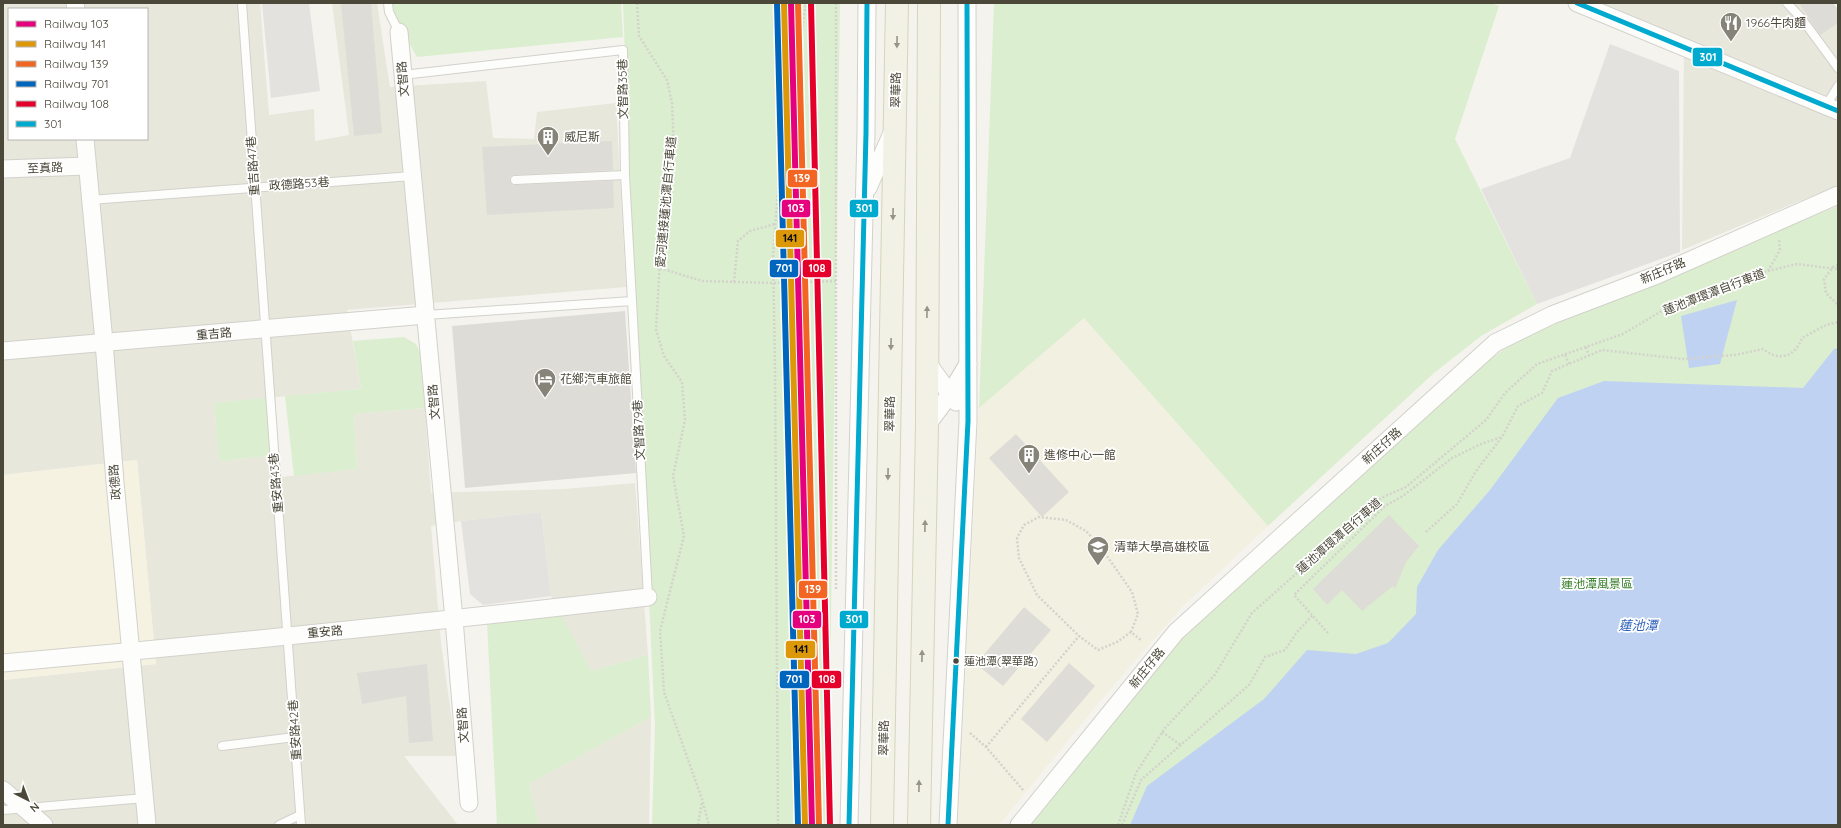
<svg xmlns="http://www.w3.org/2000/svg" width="1841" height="828" viewBox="0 0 1841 828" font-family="Quicksand,'Noto Sans TC',sans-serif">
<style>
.residential{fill:#e7e7dc;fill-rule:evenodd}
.commercial{fill:#f6f2e2}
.education{fill:#f1f0e1}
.green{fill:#dbeecf}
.parking{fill:#e3e2de}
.water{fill:#c0d2f1}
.building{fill:#dedcd6}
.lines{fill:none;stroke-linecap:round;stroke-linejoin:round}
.service-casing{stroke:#d2d1cb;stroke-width:10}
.minor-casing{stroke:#d2d1cb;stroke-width:19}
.primary-casing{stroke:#d6d4bb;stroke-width:24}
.path{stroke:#d3d3cc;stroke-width:2.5;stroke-dasharray:2 2;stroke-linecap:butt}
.service{stroke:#fdfdfc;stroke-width:8}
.minor{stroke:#fdfdfc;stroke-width:17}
.primary{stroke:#f2f1e6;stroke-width:22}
.bus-1-casing{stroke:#fff;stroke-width:8}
.bus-1{stroke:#00a9ce;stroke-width:5}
.rail-1-casing{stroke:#fff;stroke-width:9}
.rail-2-casing{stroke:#fff;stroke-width:9}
.rail-3-casing{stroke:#fff;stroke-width:9}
.rail-4-casing{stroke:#fff;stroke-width:9}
.rail-5-casing{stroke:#fff;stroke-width:9}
.rail-1{stroke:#e5007d;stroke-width:6}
.rail-2{stroke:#dd9809;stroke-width:6}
.rail-3{stroke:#f26522;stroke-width:6}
.rail-4{stroke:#0065bd;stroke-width:6}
.rail-5{stroke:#e4002b;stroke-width:6}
.oneway{fill:#969487}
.bus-dot{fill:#4b4839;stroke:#fff;stroke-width:1.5}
.labels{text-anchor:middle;stroke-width:3.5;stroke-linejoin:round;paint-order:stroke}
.bus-label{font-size:11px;fill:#4b4839;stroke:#fff;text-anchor:start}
.poi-label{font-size:12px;fill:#4b4839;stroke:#fff;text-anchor:start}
.street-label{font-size:12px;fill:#4b4839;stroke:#fff}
.park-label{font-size:12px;fill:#377f2a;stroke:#fff}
.water-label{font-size:13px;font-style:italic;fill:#2e61bb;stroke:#fff}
.line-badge{stroke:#fff;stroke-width:1.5}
.badge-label{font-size:11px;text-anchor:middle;font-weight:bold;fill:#fff}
.pale-badge-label{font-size:11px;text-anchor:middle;font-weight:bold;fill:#111}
</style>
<rect width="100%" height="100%" fill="#f4f3ee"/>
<g class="residential">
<path d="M3,3H260L269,115L314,109L315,141L349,135L332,3H377L390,87L486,81L493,138L534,139L537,112L616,103L626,287L347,310L361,389L214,403L219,461L278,455L281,477L357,469L354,414L425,408L431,493L564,489L635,483L648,655L591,671L551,596L541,512L461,521L431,526L441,643L457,756H404L458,825H3V680L156,664L137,460L3,475ZM9,9H147V139H9Z"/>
<polygon points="1594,3 1833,3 1838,10 1838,185 1682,250 1684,42"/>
<polygon points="651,717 649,825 539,825 529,784"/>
</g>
<polygon class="commercial" points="137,460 156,664 3,680 3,475"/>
<polygon class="education" points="1084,318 1268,526 1182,607 1105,695 999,825 958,825 979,408"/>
<g class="green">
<polygon points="393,3 621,3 623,37 417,57 394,17"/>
<polygon points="623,3 840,3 828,825 652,825 655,726 634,286"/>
<polygon points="994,3 1491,3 1499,6 1455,139 1537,304 1481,336 1434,373 1268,526 1084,318 979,408"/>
<polygon points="1838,206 1838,825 1029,825 1165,655 1196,623 1472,374 1508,346 1553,325"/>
<polygon points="404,337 416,344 420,353 425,408 354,414 357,469 294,476 285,396 361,389 353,341"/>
<polygon points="275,397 278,455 219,461 214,403"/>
<polygon points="561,614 591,671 648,655 651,717 529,784 539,825 497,825 487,621"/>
</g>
<g class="parking">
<polygon points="262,3 309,3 320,91 271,98"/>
<polygon points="1610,44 1679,71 1680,252 1537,304 1481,189 1570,158"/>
<polygon points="541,512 551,596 483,605 470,594 461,521"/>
</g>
<g class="water">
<polygon points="1737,300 1720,364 1689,368 1681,316"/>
<polygon points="1838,348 1838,825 1130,825 1147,786 1264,699 1307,650 1356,654 1388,643 1416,614 1417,587 1438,550 1490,490 1558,398 1604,381 1803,388 1834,349"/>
</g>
<g class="building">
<polygon points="341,3 371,3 382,133 354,136"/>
<polygon points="1799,3 1833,3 1838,10 1838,23 1820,35"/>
<polygon points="612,141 613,170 515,175 510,177 510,181 512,185 515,185 613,181 614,208 487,215 482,147"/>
<polygon points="625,311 636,473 465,488 452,326"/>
<polygon points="1016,434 1069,492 1042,517 989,458"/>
<polygon points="1389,515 1419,546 1406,562 1395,589 1393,586 1362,611 1342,590 1327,605 1313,589"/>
<polygon points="1024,607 1051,630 1003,686 976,664"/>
<polygon points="1069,663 1095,686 1047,742 1021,719"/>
<polygon points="427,664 433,741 409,743 406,696 362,704 357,673"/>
</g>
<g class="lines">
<g class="service-casing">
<g id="service">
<polyline points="242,3 301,825"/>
<polyline points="388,3 389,12 399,32"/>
<polyline points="1787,3 1802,19 1838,68"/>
<polyline points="403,75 623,50 625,175 632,301"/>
<polyline points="1826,106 1838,86"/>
<polyline points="515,180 625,175"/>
<polyline points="90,200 412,176"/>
<polyline points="426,315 632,301 648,597"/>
<polyline points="222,746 295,737"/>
<polyline points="3,810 145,798"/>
<polyline points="279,825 300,815"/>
</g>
</g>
<g class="minor-casing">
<g id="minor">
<polyline points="75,3 76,9"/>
<polyline points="1577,3 1838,111"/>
<polyline points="399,32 454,619 469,803"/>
<polyline points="85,139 104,342 115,482 147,825"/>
<polyline points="3,169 87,166"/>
<polyline points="868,188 892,133"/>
<polyline points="3,351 426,315"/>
<polyline points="926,361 956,402"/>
<polyline points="927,425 950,394 968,364"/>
<path d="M3,663C218,644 433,622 648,597"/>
<polyline points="3,790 44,825"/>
<polyline points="849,825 866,133 867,3"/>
<polyline points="948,825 968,421 967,3"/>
<polyline points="1019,825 1176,632 1495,343 1552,315 1657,275 1838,195"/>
</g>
</g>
<g class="primary-casing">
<g id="primary">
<polyline points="882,825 897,3"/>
<polyline points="919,825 927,425 929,3"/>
</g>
</g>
<g class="path">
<polyline points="637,3 639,36 667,80 672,103 674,149 662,225 656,330 664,356 682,382 685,420 673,476 684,536 660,631 664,692 702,799 709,825"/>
<polyline points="836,3 836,591"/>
<polyline points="1837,9 1838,8"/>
<polyline points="1838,265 1833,267 1824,279 1826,293 1838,305"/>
<polyline points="660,268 702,281 773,283 836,281"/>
<polyline points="1768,271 1780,250 1779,239"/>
<polyline points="734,282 738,241 750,231 775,224"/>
<polyline points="1586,347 1589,356"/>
<polyline points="1565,355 1569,364"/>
<path d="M1426,532L1457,504L1476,471L1502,437L1518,406L1542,393L1552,371L1602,350L1683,359L1735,355L1763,349C1779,362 1795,357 1802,338L1826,325L1838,322"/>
<polyline points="1131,632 1117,642 1098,650 1079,636 1037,595 1019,558 1017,538 1024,525 1039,517 1066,520 1086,531 1102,549 1132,592 1138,614 1131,632 1142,641"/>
<polyline points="1328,633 1294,595 1385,506 1403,496 1452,458 1481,444 1502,437"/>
<polyline points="1162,732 1181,745"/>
<polyline points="970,733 986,747 1023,790"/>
<polyline points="986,747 1079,636"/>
<polyline points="698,825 702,802"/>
<polyline points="778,825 775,365 773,255 778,190 806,3"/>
<polyline points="1118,825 1136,773 1165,728 1214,676 1252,613 1381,498 1406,487 1486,420 1505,393 1537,364 1623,334 1670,306 1768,271 1797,264 1838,269"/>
<polyline points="1122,825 1141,780 1249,685 1265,657 1285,650 1297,632 1312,616"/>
</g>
<use href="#service" class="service"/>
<use href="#minor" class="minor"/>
<use href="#primary" class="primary"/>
<g class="bus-1-casing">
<g id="bus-1">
<polyline points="1577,3 1838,111"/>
<polyline points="849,825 866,133 867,3"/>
<polyline points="948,825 968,421 967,3"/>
</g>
</g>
<use href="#bus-1" class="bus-1"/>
<g class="rail-1-casing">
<polyline id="rail-1" points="791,3 812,825"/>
</g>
<g class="rail-2-casing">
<polyline id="rail-2" points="784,3 805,825"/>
</g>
<g class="rail-3-casing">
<polyline id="rail-3" points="798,3 819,825"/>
</g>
<g class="rail-4-casing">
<polyline id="rail-4" points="777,3 798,825"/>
</g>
<g class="rail-5-casing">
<polyline id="rail-5" points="811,3 830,825"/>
</g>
<use href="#rail-1" class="rail-1"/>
<use href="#rail-2" class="rail-2"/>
<use href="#rail-3" class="rail-3"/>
<use href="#rail-4" class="rail-4"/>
<use href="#rail-5" class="rail-5"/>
</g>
<defs><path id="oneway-solid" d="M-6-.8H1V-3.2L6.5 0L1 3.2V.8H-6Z"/></defs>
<g class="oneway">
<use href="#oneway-solid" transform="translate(897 42) rotate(91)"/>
<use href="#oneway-solid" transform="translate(893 214) rotate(91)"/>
<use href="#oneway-solid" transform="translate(927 312) rotate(-89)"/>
<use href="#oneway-solid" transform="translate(891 344) rotate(91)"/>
<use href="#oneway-solid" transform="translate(888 474) rotate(91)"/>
<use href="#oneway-solid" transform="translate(925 526) rotate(-89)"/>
<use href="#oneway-solid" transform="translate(922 656) rotate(-89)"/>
<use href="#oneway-solid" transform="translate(919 786) rotate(-89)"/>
</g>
<defs>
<g id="restaurant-pin" transform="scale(1.15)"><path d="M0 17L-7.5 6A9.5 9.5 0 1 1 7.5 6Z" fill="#868478" stroke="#fff"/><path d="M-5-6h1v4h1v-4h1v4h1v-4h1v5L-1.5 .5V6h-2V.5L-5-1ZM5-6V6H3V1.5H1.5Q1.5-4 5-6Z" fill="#fff"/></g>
<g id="building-pin" transform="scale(1.15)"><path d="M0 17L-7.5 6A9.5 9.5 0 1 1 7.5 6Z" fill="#868478" stroke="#fff"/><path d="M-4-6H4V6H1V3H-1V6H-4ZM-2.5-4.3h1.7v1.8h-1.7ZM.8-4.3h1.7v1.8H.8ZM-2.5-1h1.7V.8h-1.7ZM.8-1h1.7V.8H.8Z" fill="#fff"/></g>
<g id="hotel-pin" transform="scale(1.15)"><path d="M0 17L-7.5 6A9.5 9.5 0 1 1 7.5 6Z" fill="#868478" stroke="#fff"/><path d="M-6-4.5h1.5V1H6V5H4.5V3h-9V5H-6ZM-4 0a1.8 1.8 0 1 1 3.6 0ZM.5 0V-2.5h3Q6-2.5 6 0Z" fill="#fff"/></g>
<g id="university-pin" transform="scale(1.15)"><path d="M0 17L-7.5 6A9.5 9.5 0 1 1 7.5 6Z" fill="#868478" stroke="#fff"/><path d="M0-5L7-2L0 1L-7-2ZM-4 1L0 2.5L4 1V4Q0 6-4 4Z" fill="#fff"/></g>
</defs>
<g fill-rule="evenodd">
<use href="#restaurant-pin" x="1731" y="23"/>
<use href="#building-pin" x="548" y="137"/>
<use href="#hotel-pin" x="545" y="379"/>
<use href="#building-pin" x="1029" y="455"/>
<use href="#university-pin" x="1098" y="547"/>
</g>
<circle class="bus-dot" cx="956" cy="661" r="3.5"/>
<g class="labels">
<g class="bus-label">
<text x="964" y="665">蓮池潭(翠華路)</text>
</g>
<g class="poi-label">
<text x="1746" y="27">1966牛肉麵</text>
<text x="564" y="141">威尼斯</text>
<text x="560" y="383">花鄉汽車旅館</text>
<text x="1044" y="459">進修中心一館</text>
<text x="1114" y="551">清華大學高雄校區</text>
</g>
<g class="street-label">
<text transform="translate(403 79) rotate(-95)" y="4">文智路</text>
<text transform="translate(623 89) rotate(-91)" y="4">文智路35巷</text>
<text transform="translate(896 90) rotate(-89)" y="4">翠華路</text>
<text transform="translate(253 166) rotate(-94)" y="4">重吉路47巷</text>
<text transform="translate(45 168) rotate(-2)" y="4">至真路</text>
<text transform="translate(299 184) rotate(-4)" y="4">政德路53巷</text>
<text transform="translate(666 202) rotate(-85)" y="4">愛河連接蓮池潭自行車道</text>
<text transform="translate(1663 271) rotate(-23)" y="4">新庄仔路</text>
<text transform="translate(1714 292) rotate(-21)" y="4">蓮池潭環潭自行車道</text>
<text transform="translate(214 334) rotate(-5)" y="4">重吉路</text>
<text transform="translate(434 402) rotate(-95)" y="4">文智路</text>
<text transform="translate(890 414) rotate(-89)" y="4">翠華路</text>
<text transform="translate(639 430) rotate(-93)" y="4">文智路79巷</text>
<text transform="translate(1382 446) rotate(-42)" y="4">新庄仔路</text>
<text transform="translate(115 482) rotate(-95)" y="4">政德路</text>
<text transform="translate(276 483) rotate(-95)" y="4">重安路43巷</text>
<text transform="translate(1339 536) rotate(-41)" y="4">蓮池潭環潭自行車道</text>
<text transform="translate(325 632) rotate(-5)" y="4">重安路</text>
<text transform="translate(1147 668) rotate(-51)" y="4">新庄仔路</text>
<text transform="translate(463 725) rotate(-94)" y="4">文智路</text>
<text transform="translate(295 730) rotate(-94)" y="4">重安路42巷</text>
<text transform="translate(884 738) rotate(-89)" y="4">翠華路</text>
</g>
<g class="park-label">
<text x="1597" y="588">蓮池潭風景區</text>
</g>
<g class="water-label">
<text x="1638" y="630">蓮池潭</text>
</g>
</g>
<g class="line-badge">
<rect x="1692" y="47" width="31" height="20" rx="4" fill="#00a9ce"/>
<rect x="787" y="169" width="31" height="19" rx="4" fill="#f26522"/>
<rect x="781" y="199" width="30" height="19" rx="4" fill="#e5007d"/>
<rect x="849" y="199" width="30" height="19" rx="4" fill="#00a9ce"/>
<rect x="775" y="229" width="30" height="19" rx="4" fill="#dd9809"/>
<rect x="769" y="259" width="30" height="19" rx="4" fill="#0065bd"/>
<rect x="802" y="259" width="30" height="19" rx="4" fill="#e4002b"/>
<rect x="798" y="580" width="30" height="19" rx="4" fill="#f26522"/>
<rect x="792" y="610" width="30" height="19" rx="4" fill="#e5007d"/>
<rect x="839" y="610" width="30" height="19" rx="4" fill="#00a9ce"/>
<rect x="785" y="640" width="31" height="19" rx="4" fill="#dd9809"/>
<rect x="779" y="670" width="31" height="19" rx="4" fill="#0065bd"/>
<rect x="811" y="670" width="31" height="19" rx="4" fill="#e4002b"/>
</g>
<g class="badge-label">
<text x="1708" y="61">301</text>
<text x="802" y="182">139</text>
<text x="796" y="212">103</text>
<text x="864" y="212">301</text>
<text x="784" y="272">701</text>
<text x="817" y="272">108</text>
<text x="813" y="593">139</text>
<text x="807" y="623">103</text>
<text x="854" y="623">301</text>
<text x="794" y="683">701</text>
<text x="827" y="683">108</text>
</g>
<g class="pale-badge-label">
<text x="790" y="242">141</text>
<text x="801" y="653">141</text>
</g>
<rect width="1841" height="828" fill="none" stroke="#4b4839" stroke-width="8"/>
<rect x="8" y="8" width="140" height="132" fill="#ffffff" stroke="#b7b6b0"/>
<rect x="16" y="21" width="20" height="6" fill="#e5007d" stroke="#b7b6b0"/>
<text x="44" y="28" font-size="12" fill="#4b4839">Railway 103</text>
<rect x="16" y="41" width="20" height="6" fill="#dd9809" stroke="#b7b6b0"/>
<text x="44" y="48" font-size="12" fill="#4b4839">Railway 141</text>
<rect x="16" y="61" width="20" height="6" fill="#f26522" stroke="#b7b6b0"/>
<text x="44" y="68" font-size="12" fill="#4b4839">Railway 139</text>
<rect x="16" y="81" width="20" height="6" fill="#0065bd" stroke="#b7b6b0"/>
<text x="44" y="88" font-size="12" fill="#4b4839">Railway 701</text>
<rect x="16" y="101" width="20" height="6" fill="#e4002b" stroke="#b7b6b0"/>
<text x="44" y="108" font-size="12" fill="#4b4839">Railway 108</text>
<rect x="16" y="121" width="20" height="6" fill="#00a9ce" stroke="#b7b6b0"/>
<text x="44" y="128" font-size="12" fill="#4b4839">301</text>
<g transform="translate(28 800) rotate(138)" stroke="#ffffff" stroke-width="3" paint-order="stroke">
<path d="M0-3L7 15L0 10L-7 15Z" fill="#4b4839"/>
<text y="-6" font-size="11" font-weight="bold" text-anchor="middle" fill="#4b4839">N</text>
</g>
</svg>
